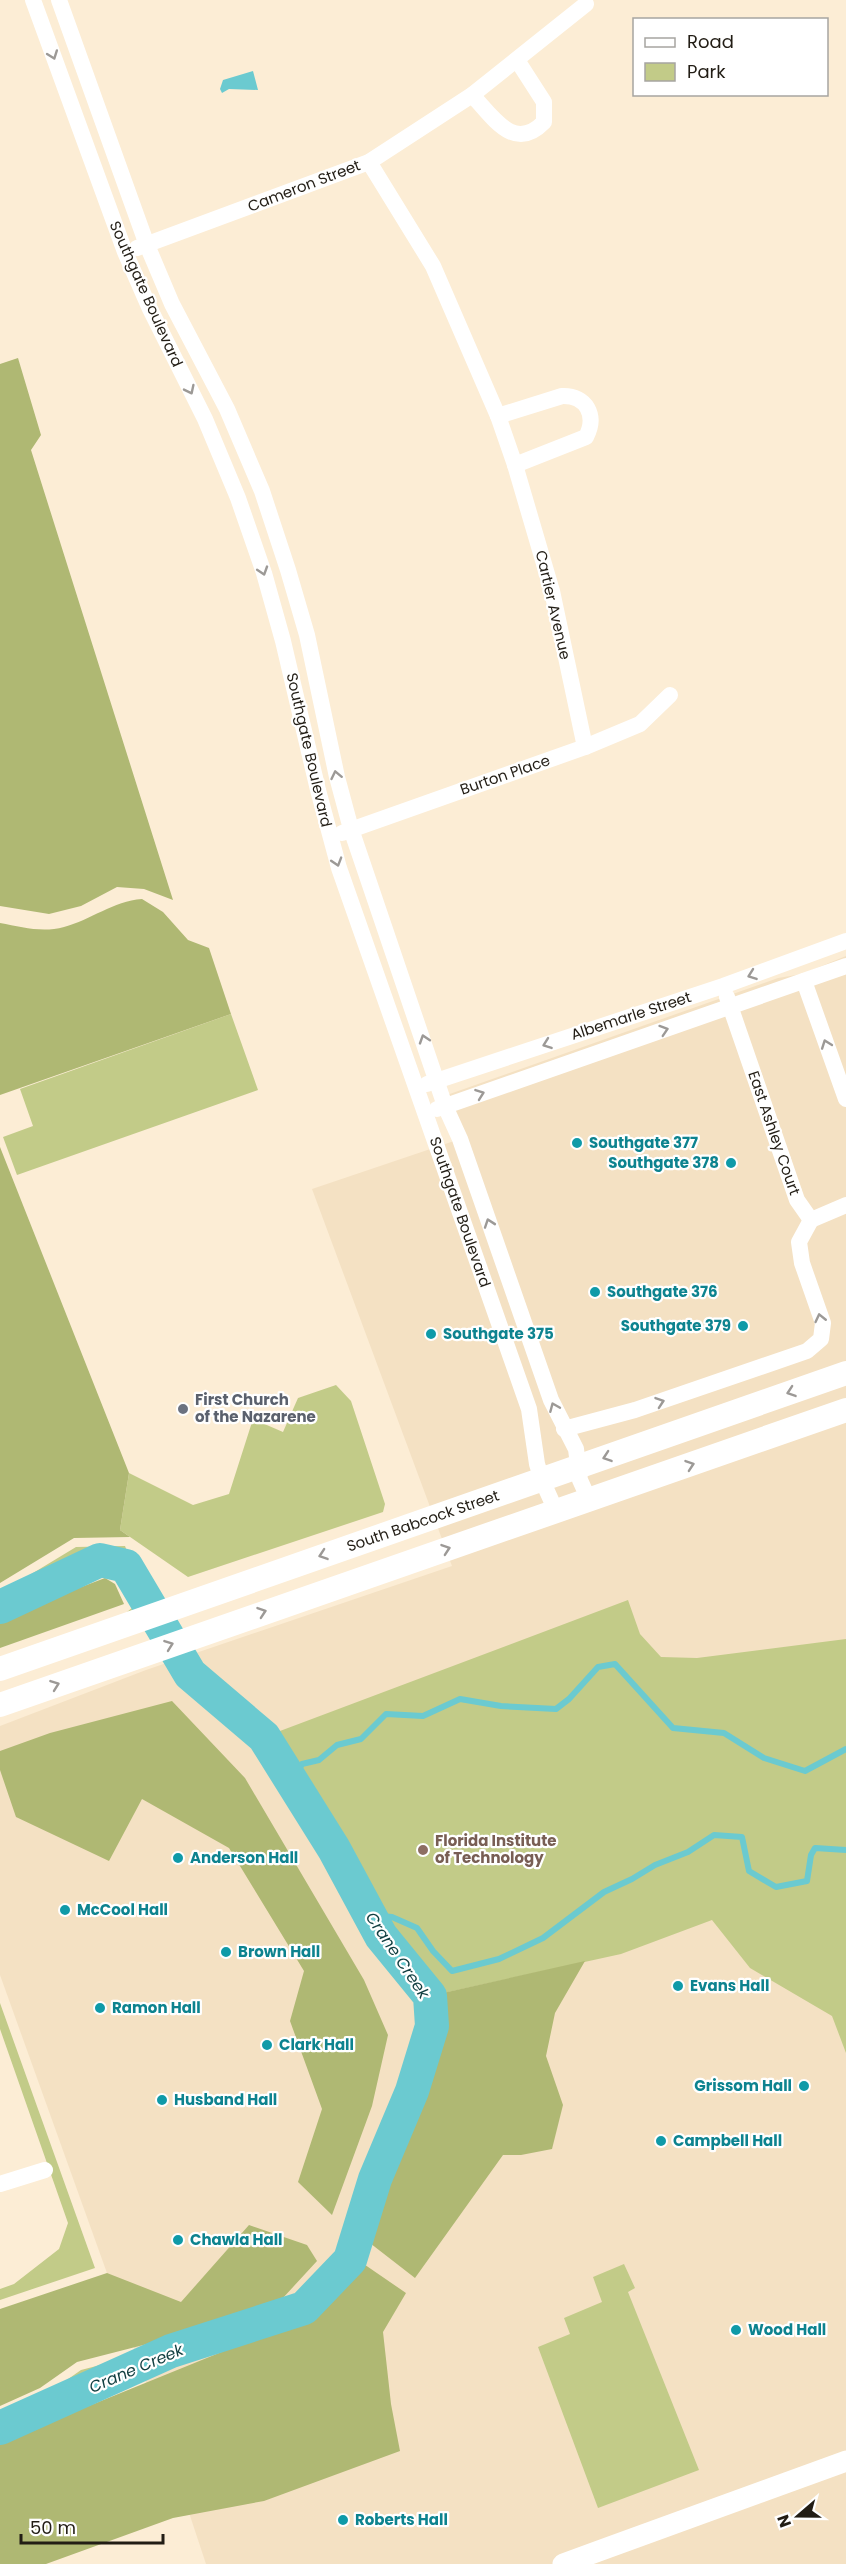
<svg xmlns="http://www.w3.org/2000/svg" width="846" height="2564" viewBox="0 0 846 2564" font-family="Poppins,sans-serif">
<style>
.built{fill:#f4e1c3}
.green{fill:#c2cb88}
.forest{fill:#afb873}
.water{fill:#6bcad0}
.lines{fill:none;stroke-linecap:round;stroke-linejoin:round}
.stream{stroke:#6bcad0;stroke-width:6}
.river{stroke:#6bcad0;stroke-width:34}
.minor{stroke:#fff;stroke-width:16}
.tertiary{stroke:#fff;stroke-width:21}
.secondary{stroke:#fff;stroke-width:24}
.oneway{stroke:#9c9996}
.culture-dot{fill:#0f9aa8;stroke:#fff;stroke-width:2}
.worship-dot{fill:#6b7280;stroke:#fff;stroke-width:2}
.education-dot{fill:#8d6e63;stroke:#fff;stroke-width:2}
.labels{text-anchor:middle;stroke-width:4.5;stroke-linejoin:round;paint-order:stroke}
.street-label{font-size:15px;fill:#221d15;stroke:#fff}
.culture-label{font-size:15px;font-weight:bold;fill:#0d838f;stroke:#fff;text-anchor:start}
.worship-label{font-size:15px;font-weight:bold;fill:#5b616d;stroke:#fff;text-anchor:start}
.education-label{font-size:15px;font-weight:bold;fill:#785e54;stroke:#fff;text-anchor:start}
.water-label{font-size:16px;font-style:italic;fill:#113f41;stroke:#fff}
</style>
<rect width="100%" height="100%" fill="#fcedd5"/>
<polygon class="built" points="846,956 846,2564 206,2564 140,2365 0,1975 0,1726 146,1670 452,1566 312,1189 460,1139 444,1096 778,978 802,974"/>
<g class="green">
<polygon points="231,1014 258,1090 17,1175 3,1137 33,1126 20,1089"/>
<polygon points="336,1385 351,1401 385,1504 383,1512 188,1577 120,1530 129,1473 193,1505 229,1494 253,1419 283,1432 298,1398"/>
<polygon points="125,1546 148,1605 127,1612 132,1608 134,1603 122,1578 105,1570 0,1609 0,1593 76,1547"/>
<polygon points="628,1600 640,1634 661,1657 697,1658 846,1639 846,2053 832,2016 750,1968 712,1920 621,1954 430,1996 381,1936 334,1849 264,1737"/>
<polygon points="0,2003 95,2268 0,2300 0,2289 14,2284 59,2249 68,2223 0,2029"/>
<polygon points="624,2264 635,2288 628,2292 699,2470 598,2508 538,2347 570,2334 564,2318 602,2302 593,2277"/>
<polygon points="127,2358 134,2379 0,2433 0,2415 44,2396 81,2370"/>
</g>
<g class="forest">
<polygon points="18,358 41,435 31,450 173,900 144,889 117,887 81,906 49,914 0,906 0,364"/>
<path d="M142,899L163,912L188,940L209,948L231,1014L0,1095V923C22,927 42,933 64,927C91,920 113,901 142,899Z"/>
<polygon points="0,1147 129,1473 120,1530 130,1537 74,1538 0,1583"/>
<polygon points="105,1578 115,1584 124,1604 0,1648 0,1618"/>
<polygon points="172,1701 245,1778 364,1980 388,2035 372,2106 332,2215 298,2182 322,2109 290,2021 304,1971 229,1848 142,1799 109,1861 16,1817 0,1770 0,1751 50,1733"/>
<polygon points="585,1961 555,2013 546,2056 563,2105 552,2149 521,2155 503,2155 415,2278 366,2240 445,2036 443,1993"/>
<polygon points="249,2225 307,2245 317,2261 282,2299 190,2333 77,2362 40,2388 0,2406 0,2309 107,2273 181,2302"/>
<polygon points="355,2258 406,2293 383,2332 391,2404 400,2451 264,2501 173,2518 46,2564 0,2564 0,2442 303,2319 333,2288"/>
</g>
<polygon class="water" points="253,71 258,90 229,89 222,93 220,89 223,80"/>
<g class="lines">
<g class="stream">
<polyline points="292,1782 302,1764 319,1760 337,1745 361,1739 386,1714 423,1716 460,1699 501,1706 556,1709 569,1699 598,1667 615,1664 673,1728 724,1733 764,1758 805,1771 846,1749"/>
<polyline points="371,1915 392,1917 417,1928 433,1951 452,1971 499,1959 543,1938 604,1892 632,1879 655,1865 688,1852 714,1835 742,1837 749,1871 776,1887 807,1881 811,1855 815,1848 846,1850"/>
</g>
<polyline class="river" points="0,1607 100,1560 126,1566 190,1674 264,1737 334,1849 381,1936 430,1996 432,2026 412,2091 375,2179 350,2260 304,2308 171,2351 0,2428"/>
<g class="minor">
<polyline points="33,0 125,252 150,309 205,419 238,498 264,573 283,641 318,790 339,868 529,1409 537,1464 542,1480 556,1511"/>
<polyline points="59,0 147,245 172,304 227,409 262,491 288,570 307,635 337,777 351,829 445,1106 460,1139 551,1400 576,1449 580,1480 589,1500"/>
<path d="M472,95C493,117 514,153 544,122V102L517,60"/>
<polyline points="369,162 433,266 498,416 515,465 552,591 585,747"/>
<polyline points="137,248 369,162 472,95 586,4"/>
<path d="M498,416L562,396C587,395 597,416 586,437L515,465"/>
<polyline points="342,833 585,747 640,724 670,695"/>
<polyline points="804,981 846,1099"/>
<polyline points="727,997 797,1200 811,1220 846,1205"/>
<polyline points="427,1084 723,986 846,941"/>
<polyline points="437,1109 846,966"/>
<polyline points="564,1429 635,1410 807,1351 821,1339 823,1323 802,1263 799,1242 811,1220"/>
<polyline points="0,2184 45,2170"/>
</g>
<polyline class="tertiary" points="563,2564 846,2461"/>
<g class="secondary">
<polyline points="0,1669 846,1373"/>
<polyline points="0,1705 846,1410"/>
</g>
</g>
<defs><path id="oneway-chevron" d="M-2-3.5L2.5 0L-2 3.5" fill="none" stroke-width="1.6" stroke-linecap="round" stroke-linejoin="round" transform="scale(1.5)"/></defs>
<g class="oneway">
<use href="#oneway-chevron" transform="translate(53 55) rotate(70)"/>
<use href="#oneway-chevron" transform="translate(190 390) rotate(64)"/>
<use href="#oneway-chevron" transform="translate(263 571) rotate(72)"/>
<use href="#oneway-chevron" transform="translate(336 775) rotate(-102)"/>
<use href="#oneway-chevron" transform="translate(337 862) rotate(73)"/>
<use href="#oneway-chevron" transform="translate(752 975) rotate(160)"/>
<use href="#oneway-chevron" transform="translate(664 1030) rotate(-18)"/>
<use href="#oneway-chevron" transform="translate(424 1039) rotate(-108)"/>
<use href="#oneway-chevron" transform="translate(547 1044) rotate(160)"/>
<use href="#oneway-chevron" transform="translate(826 1044) rotate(-110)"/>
<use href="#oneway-chevron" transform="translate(480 1094) rotate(-20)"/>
<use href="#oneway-chevron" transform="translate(489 1223) rotate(-109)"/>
<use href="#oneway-chevron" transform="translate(820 1318) rotate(-103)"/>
<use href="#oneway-chevron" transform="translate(791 1392) rotate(161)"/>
<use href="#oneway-chevron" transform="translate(660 1402) rotate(-19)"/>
<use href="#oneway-chevron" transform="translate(554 1407) rotate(-113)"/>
<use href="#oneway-chevron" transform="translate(607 1457) rotate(161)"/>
<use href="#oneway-chevron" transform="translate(690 1465) rotate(-19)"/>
<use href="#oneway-chevron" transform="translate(446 1549) rotate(-19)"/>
<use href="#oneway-chevron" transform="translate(323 1555) rotate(161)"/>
<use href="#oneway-chevron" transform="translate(262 1612) rotate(-19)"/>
<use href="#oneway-chevron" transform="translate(169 1645) rotate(-20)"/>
<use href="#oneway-chevron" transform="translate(55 1685) rotate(-20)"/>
</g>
<g class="culture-dot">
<circle cx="577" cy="1143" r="6"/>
<circle cx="731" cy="1163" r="6"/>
<circle cx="595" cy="1292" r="6"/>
<circle cx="743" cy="1326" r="6"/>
<circle cx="431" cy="1334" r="6"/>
<circle cx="178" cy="1858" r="6"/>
<circle cx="65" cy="1910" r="6"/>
<circle cx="226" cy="1952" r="6"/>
<circle cx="678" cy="1986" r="6"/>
<circle cx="100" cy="2008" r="6"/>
<circle cx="267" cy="2045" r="6"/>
<circle cx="804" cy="2086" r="6"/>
<circle cx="162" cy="2100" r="6"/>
<circle cx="661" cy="2141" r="6"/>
<circle cx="178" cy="2240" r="6"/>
<circle cx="736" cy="2330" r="6"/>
<circle cx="343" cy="2520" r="6"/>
</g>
<circle class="worship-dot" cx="183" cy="1409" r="6"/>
<circle class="education-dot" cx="423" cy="1850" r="6"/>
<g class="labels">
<g class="street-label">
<text transform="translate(304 186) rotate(-21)" y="5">Cameron Street</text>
<text transform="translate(146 294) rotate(66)" y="5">Southgate Boulevard</text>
<text transform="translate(553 605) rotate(77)" y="5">Cartier Avenue</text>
<text transform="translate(309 750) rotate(77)" y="5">Southgate Boulevard</text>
<text transform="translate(505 775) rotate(-19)" y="5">Burton Place</text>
<text transform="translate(631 1016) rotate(-18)" y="5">Albemarle Street</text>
<text transform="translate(774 1133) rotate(71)" y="5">East Ashley Court</text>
<text transform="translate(460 1212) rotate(71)" y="5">Southgate Boulevard</text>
<text transform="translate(423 1521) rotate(-19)" y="5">South Babcock Street</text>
</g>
<g class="culture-label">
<text x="589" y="1148">Southgate 377</text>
<text x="719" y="1168" text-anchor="end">Southgate 378</text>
<text x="607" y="1297">Southgate 376</text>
<text x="731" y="1331" text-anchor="end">Southgate 379</text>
<text x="443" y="1339">Southgate 375</text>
<text x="190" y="1863">Anderson Hall</text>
<text x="77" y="1915">McCool Hall</text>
<text x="238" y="1957">Brown Hall</text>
<text x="690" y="1991">Evans Hall</text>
<text x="112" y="2013">Ramon Hall</text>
<text x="279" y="2050">Clark Hall</text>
<text x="792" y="2091" text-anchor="end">Grissom Hall</text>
<text x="174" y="2105">Husband Hall</text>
<text x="673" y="2146">Campbell Hall</text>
<text x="190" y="2245">Chawla Hall</text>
<text x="748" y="2335">Wood Hall</text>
<text x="355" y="2525">Roberts Hall</text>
</g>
<g class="worship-label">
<text x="195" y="1405">First Church<tspan x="195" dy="17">of the Nazarene</tspan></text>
</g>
<g class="education-label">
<text x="435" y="1846">Florida Institute<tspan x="435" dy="17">of Technology</tspan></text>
</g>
<g class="water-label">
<text transform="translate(398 1955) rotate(56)" y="6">Crane Creek</text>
<text transform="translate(136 2368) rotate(-23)" y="6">Crane Creek</text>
</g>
</g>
<rect x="633" y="18" width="195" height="78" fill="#ffffff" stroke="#a7a5a1" stroke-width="1.5"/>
<rect x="645" y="38" width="30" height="9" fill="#ffffff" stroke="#a7a5a1" stroke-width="1.5"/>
<text x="687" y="48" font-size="18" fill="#221d15">Road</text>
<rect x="645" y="63" width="30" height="18" fill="#c2cb88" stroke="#a7a5a1" stroke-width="1.5"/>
<text x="687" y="78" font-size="18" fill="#221d15">Park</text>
<g transform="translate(798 2516) rotate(250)" stroke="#ffffff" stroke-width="4.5" paint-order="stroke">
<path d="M0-4.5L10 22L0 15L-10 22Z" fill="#221d15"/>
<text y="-9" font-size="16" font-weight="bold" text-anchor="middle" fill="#221d15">N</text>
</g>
<path d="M21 2534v9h142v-9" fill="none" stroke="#221d15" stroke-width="3"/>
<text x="30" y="2534" font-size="18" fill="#221d15" stroke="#ffffff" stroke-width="4.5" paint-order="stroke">50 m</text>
</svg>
